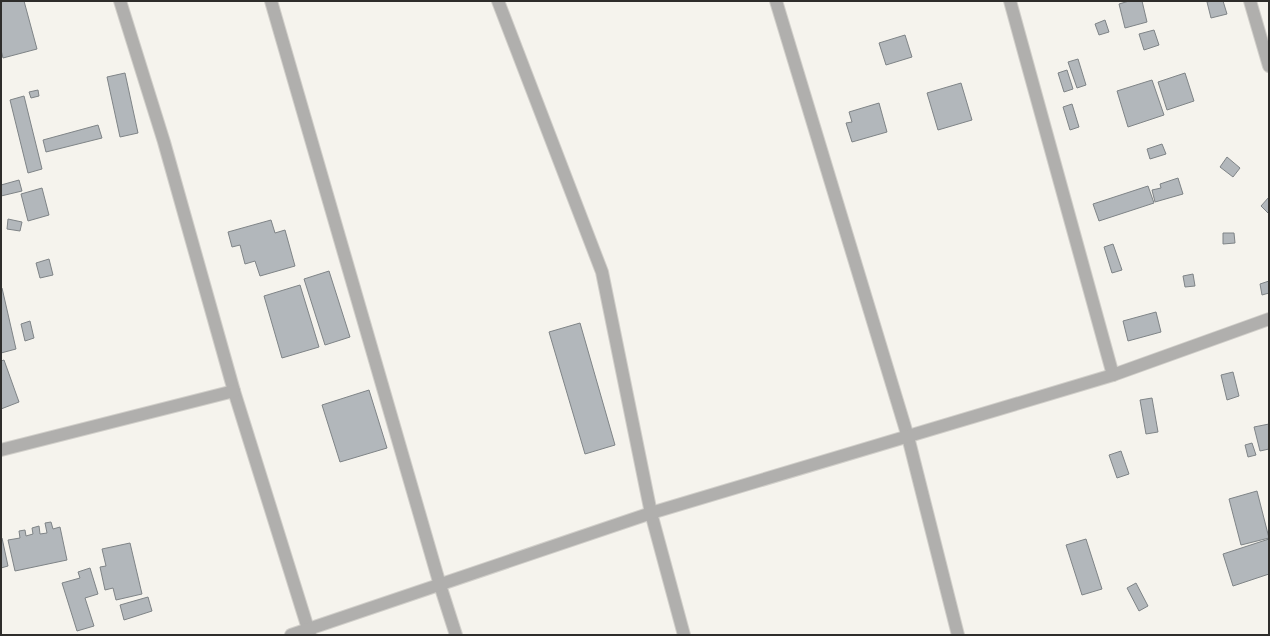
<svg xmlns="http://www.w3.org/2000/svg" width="1270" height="636" viewBox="0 0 1270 636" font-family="Bitter,serif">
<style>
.building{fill:#b2b7bb;stroke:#7f8487}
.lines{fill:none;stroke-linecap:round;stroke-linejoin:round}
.minor-casing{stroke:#d1cfca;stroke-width:14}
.minor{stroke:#b0afad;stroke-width:12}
</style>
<rect width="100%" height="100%" fill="#f5f3ed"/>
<g class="building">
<polygon points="5,1 24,1 37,49 3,58 1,50 1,2"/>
<polygon points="1129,1 1142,1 1147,22 1125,28 1119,4"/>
<polygon points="1211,1 1223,1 1227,14 1211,18 1207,2"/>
<polygon points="1105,20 1109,32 1099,35 1095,24"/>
<polygon points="1154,30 1159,45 1144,50 1139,34"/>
<polygon points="905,35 912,57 886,65 879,43"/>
<polygon points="1078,59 1086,85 1077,88 1068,62"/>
<polygon points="1067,70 1073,89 1064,92 1058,73"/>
<polygon points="125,73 138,133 120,137 107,77"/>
<polygon points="1185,73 1194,101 1167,110 1158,82"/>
<polygon points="1152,80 1164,115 1128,127 1117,91"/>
<polygon points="961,83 972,120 938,130 927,93"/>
<polygon points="38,90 39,96 31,98 29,92"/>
<polygon points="24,96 42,169 28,173 10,100"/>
<polygon points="879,103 887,132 852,142 846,123 852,122 849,112"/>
<polygon points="1072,104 1079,127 1070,130 1063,107"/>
<polygon points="98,125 102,138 46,152 43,140"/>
<polygon points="1162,144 1166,154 1150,159 1147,149"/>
<polygon points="1227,157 1240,168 1233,177 1220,167"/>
<polygon points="1178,178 1183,194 1155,202 1152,190 1161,188 1160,184"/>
<polygon points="19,180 22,191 1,196 1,185"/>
<polygon points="1148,186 1154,203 1099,221 1093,204"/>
<polygon points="42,188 49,215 28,221 21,194"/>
<polygon points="1269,197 1269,214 1261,206"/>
<polygon points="8,219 22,222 20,231 7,229"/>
<polygon points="271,220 275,233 285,230 295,266 260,276 255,261 245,264 240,245 232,247 228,232"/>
<polygon points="1223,233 1234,233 1235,243 1223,244"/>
<polygon points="1113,244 1122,270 1112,273 1104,247"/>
<polygon points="49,259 53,275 40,278 36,263"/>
<polygon points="329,271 350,337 325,345 304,279"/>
<polygon points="1193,274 1195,286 1185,287 1183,276"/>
<polygon points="1269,281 1269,293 1262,295 1260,284"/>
<polygon points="300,285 319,347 282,358 264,296"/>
<polygon points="1,288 2,288 16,349 1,353"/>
<polygon points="1156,312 1161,332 1128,341 1123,321"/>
<polygon points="30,321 34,338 25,341 21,324"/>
<polygon points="580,323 615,445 585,454 549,332"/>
<polygon points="4,360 19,402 1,409 1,361"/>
<polygon points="1233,372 1239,396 1227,400 1221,375"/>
<polygon points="369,390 387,448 340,462 322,405"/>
<polygon points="1152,398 1158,432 1146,434 1140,400"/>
<polygon points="1269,424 1269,449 1260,451 1254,427"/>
<polygon points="1252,443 1256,455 1248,457 1245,445"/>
<polygon points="1121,451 1129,474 1117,478 1109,455"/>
<polygon points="1257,491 1269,538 1241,545 1229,499"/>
<polygon points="51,522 53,529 60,527 67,560 15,571 8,540 20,538 19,531 25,530 26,536 33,534 32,528 39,526 40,534 47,533 45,523"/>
<polygon points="1,538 2,538 8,566 1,568"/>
<polygon points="1086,539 1102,589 1082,595 1066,545"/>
<polygon points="1269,539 1269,574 1233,586 1223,554"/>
<polygon points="130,543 142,594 116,600 113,588 105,590 100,567 106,566 102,549"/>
<polygon points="90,568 98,594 85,598 94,626 77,631 62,583 80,578 78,572"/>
<polygon points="1136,583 1148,606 1139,611 1127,588"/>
<polygon points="148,597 152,611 124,620 120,605"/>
</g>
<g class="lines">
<g class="minor-casing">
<g id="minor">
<polyline points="120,1 164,142 234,391 310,635"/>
<polyline points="271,1 440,585 456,635"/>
<polyline points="498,1 602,272 651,513 684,635"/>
<polyline points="776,1 908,437 958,635"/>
<polyline points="1010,1 1113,375"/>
<polyline points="1250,1 1269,66"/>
<polyline points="1,450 234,391"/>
<polyline points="291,635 651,513 1113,375 1269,319"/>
</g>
</g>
<use href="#minor" class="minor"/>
</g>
<rect width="1270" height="636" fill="none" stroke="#2e2d2b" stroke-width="4"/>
</svg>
